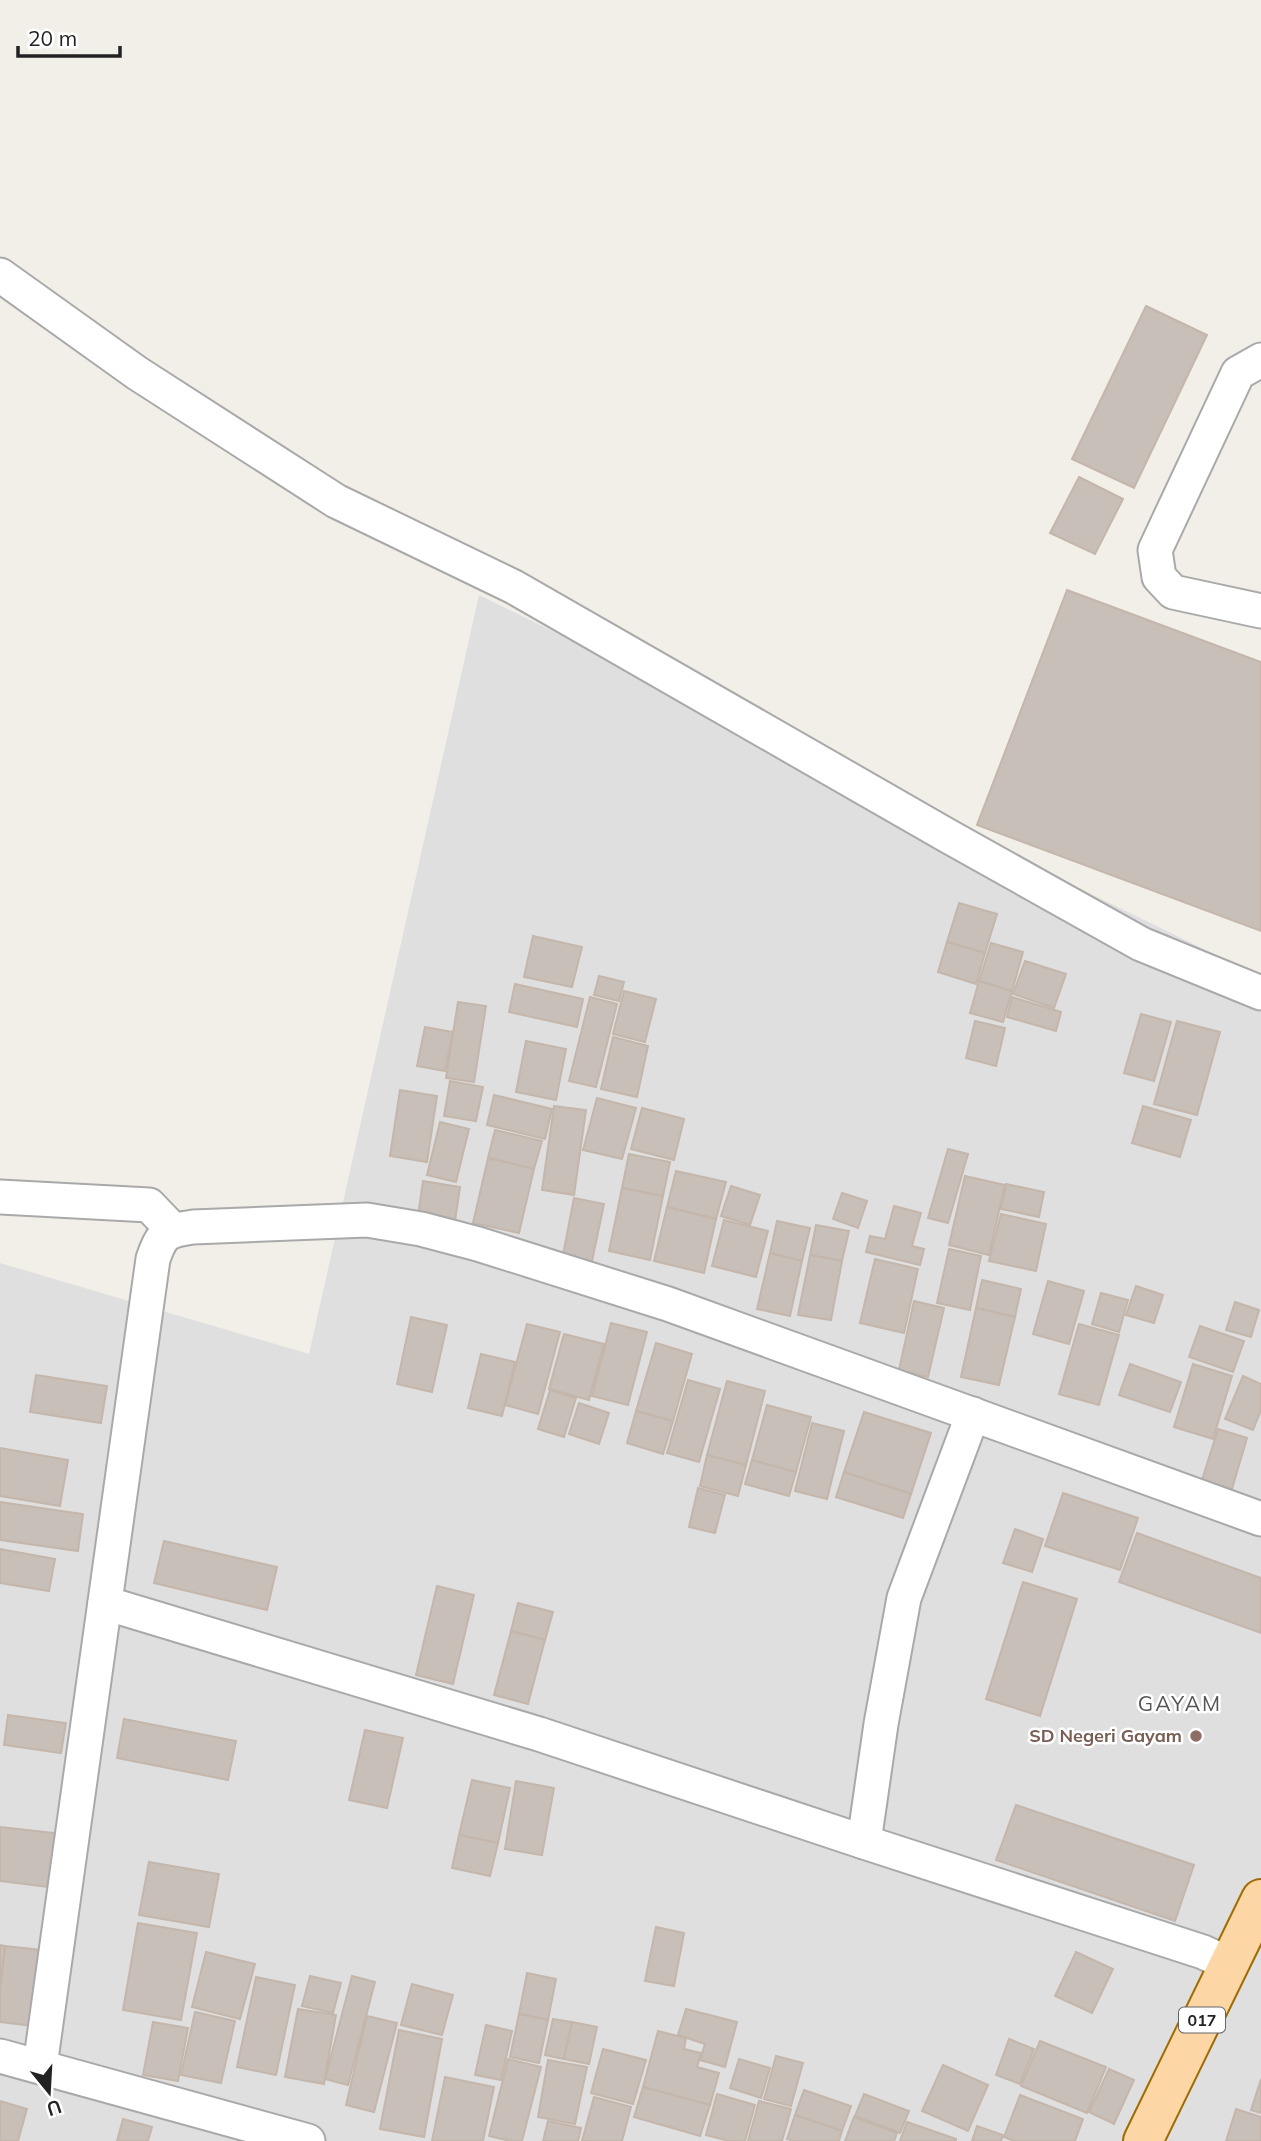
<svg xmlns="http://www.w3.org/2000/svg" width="1261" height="2141" viewBox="0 0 1261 2141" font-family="Mulish,sans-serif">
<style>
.residential{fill:#e0dfdf}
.building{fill:#c7bfb8;stroke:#c4b6ab;stroke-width:2}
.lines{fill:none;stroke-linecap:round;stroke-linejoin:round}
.minor-casing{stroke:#a9a9a9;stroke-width:37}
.major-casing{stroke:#a06b00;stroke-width:42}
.minor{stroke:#fff;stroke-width:33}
.major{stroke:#fcd6a4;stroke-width:38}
.education-dot{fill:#8d6e63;stroke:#fff;stroke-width:2.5}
.labels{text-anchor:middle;stroke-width:5;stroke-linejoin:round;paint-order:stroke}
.shield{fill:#fff;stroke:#646464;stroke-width:2}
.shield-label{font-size:16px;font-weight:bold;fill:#222}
.education-label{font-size:18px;font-weight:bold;fill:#785e54;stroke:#fff;text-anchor:end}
.quarter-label{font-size:21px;letter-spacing:2px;fill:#555;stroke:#fff}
</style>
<rect width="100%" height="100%" fill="#f2efe9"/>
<polygon class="residential" points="479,595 1261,977 1261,2141 0,2141 0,1263 309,1354"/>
<g class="building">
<polygon points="1146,306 1207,335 1134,488 1072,459"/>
<polygon points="1079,477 1123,499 1095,554 1050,533"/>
<polygon points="1067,590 1261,662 1261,931 977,825"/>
<polygon points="959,903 997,914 985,953 947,942"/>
<polygon points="533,936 582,947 572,987 524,977"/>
<polygon points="947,942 985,953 976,984 938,972"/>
<polygon points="991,943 1023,952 1012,991 979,981"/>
<polygon points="1025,961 1066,974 1054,1008 1013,994"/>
<polygon points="599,976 624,982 619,1001 594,995"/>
<polygon points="979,981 1012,991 1003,1022 970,1013"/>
<polygon points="515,984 583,999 577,1027 509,1012"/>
<polygon points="624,991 656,999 645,1042 613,1034"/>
<polygon points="590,997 617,1004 596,1087 569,1081"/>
<polygon points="1012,997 1061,1012 1056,1031 1007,1017"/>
<polygon points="458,1002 486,1006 474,1082 446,1078"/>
<polygon points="1141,1014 1171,1022 1154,1081 1124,1073"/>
<polygon points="975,1021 1005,1028 996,1066 966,1058"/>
<polygon points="1177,1021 1220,1032 1197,1115 1154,1104"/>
<polygon points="425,1027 453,1032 445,1071 417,1066"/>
<polygon points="613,1037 648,1046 637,1097 601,1089"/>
<polygon points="526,1041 566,1049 556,1100 516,1092"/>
<polygon points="450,1081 483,1087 476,1121 444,1116"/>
<polygon points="400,1090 437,1096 427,1162 390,1156"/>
<polygon points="494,1095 552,1109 545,1139 487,1125"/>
<polygon points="597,1098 636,1108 622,1159 583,1150"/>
<polygon points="554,1106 586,1110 574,1195 542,1190"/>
<polygon points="1143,1106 1191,1120 1180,1157 1132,1143"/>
<polygon points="642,1108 684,1119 674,1160 631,1149"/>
<polygon points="440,1122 469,1129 456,1182 427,1175"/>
<polygon points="495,1130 542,1141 534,1169 488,1158"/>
<polygon points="948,1149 968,1154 948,1223 928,1218"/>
<polygon points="629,1154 670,1162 663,1196 622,1188"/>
<polygon points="488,1158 534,1169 519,1233 473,1223"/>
<polygon points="676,1171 726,1182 716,1219 667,1207"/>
<polygon points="965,1176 1005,1185 989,1255 949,1245"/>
<polygon points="423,1181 460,1187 454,1228 417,1223"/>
<polygon points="1006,1184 1044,1192 1039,1217 1001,1209"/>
<polygon points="731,1186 760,1195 750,1225 721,1216"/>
<polygon points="622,1188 663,1196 650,1260 609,1251"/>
<polygon points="842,1193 867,1201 858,1228 833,1219"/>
<polygon points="574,1198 604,1204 591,1266 562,1260"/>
<polygon points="894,1206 921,1213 912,1246 924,1249 920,1265 866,1252 870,1236 885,1239"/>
<polygon points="667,1207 716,1219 704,1273 654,1261"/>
<polygon points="1001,1214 1046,1224 1036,1271 989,1261"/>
<polygon points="724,1220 768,1231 756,1277 712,1266"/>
<polygon points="777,1221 810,1228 802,1261 770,1253"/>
<polygon points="816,1225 849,1231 842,1261 810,1255"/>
<polygon points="949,1249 981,1256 970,1310 937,1303"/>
<polygon points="770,1253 802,1261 790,1316 757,1309"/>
<polygon points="810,1255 842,1261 831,1320 798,1315"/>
<polygon points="875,1259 918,1269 904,1333 860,1323"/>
<polygon points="982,1280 1021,1289 1015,1317 976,1308"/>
<polygon points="1048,1281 1084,1291 1069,1344 1033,1334"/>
<polygon points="1136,1286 1163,1295 1154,1323 1126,1315"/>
<polygon points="1101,1293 1128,1300 1119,1332 1092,1324"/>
<polygon points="914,1301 944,1308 928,1377 899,1370"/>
<polygon points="1235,1302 1259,1310 1251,1337 1226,1330"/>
<polygon points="976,1308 1015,1317 999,1385 961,1377"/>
<polygon points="411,1317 447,1325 432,1392 397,1384"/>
<polygon points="611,1323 647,1332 628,1405 592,1396"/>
<polygon points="527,1324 560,1332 538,1414 505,1405"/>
<polygon points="1079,1324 1119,1335 1099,1405 1059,1394"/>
<polygon points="1200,1326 1244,1341 1233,1372 1189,1357"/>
<polygon points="564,1334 604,1344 589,1400 549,1389"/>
<polygon points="656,1343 692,1354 673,1421 636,1411"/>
<polygon points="481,1354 515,1362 502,1416 468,1408"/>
<polygon points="1130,1364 1181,1382 1170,1412 1119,1395"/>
<polygon points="1193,1364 1232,1376 1213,1439 1174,1427"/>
<polygon points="36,1375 107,1386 101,1423 30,1412"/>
<polygon points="1243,1376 1261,1384 1261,1410 1253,1430 1225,1419"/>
<polygon points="688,1380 720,1389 699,1462 667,1453"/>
<polygon points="727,1381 765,1391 746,1465 707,1455"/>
<polygon points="550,1390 576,1398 564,1437 538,1429"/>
<polygon points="579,1403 609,1413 599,1444 569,1434"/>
<polygon points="767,1405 811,1417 796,1472 752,1460"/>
<polygon points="636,1411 673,1421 663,1454 627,1443"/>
<polygon points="864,1412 931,1433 911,1494 844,1472"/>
<polygon points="812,1423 844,1431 827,1499 795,1491"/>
<polygon points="1218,1429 1247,1438 1232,1489 1202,1480"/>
<polygon points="0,1448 68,1460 60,1506 0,1496"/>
<polygon points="707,1455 746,1465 738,1496 700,1486"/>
<polygon points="752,1460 796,1472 789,1496 745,1484"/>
<polygon points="844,1472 911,1494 903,1518 836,1497"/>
<polygon points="698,1488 725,1495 715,1533 689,1527"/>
<polygon points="1063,1493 1138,1518 1120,1570 1045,1546"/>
<polygon points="0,1502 83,1514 78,1551 0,1540"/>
<polygon points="1015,1529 1043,1539 1032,1572 1003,1563"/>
<polygon points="1137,1533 1261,1578 1261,1633 1119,1582"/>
<polygon points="164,1541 277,1567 267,1610 154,1583"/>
<polygon points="0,1549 55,1559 49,1591 0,1583"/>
<polygon points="1023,1582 1077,1599 1040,1716 986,1699"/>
<polygon points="437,1586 474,1595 453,1684 416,1675"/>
<polygon points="518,1603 553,1612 545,1640 511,1631"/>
<polygon points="511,1631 545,1640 528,1704 494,1695"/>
<polygon points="8,1715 66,1723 61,1753 4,1745"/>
<polygon points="124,1719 236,1741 228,1780 117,1758"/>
<polygon points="365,1730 403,1738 387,1808 349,1800"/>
<polygon points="472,1780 510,1788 498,1843 459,1835"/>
<polygon points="516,1781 554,1788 542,1855 505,1849"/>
<polygon points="1016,1805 1194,1865 1175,1921 996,1860"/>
<polygon points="0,1827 64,1834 48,1887 0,1881"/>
<polygon points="459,1835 498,1843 490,1876 452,1868"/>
<polygon points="149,1862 219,1874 209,1927 139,1915"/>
<polygon points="138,1923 197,1933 181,2020 123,2010"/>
<polygon points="656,1927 684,1933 674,1986 645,1981"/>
<polygon points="0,1945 5,1946 0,1991"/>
<polygon points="5,1946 41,1950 32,2026 0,2022 0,1991"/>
<polygon points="206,1952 255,1964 240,2019 192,2007"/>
<polygon points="1076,1952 1113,1969 1092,2013 1055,1996"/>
<polygon points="527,1973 556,1979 548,2020 519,2014"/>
<polygon points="310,1976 341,1983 333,2013 302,2006"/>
<polygon points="352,1976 375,1982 348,2085 325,2079"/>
<polygon points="256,1977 295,1985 276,2075 237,2067"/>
<polygon points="412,1984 453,1995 442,2035 401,2025"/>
<polygon points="298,2009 336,2015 324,2084 285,2077"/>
<polygon points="686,2009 737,2022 725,2067 700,2060 705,2044 678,2035"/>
<polygon points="195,2012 235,2021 221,2083 181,2075"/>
<polygon points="519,2014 548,2020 539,2063 510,2057"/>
<polygon points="367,2016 397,2023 374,2112 346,2105"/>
<polygon points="553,2019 572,2022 564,2059 545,2055"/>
<polygon points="153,2022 188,2028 178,2081 143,2075"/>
<polygon points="572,2022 597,2027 589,2064 564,2059"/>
<polygon points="486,2025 512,2031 501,2080 475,2075"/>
<polygon points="399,2030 442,2039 424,2137 380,2129"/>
<polygon points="658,2031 686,2038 684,2049 701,2053 697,2067 719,2073 710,2105 643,2087"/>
<polygon points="1009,2039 1034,2049 1020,2084 996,2075"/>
<polygon points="1040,2041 1106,2067 1087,2113 1021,2086"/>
<polygon points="603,2049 646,2060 633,2104 591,2093"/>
<polygon points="776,2056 803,2063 791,2106 764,2099"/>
<polygon points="508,2059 541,2067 522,2141 510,2141 489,2136"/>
<polygon points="739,2059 770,2068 761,2098 730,2088"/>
<polygon points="548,2060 587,2067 575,2124 538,2117"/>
<polygon points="943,2065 988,2085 968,2131 922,2111"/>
<polygon points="1109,2069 1134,2080 1114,2124 1089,2112"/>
<polygon points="445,2077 494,2087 483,2141 432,2141"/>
<polygon points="1261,2079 1261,2113 1251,2110"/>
<polygon points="643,2087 710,2105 700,2136 634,2117"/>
<polygon points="804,2090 851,2106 842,2131 795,2115"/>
<polygon points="717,2094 755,2105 745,2141 729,2141 706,2135"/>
<polygon points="864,2094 909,2111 900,2133 855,2116"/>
<polygon points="1020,2095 1083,2119 1075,2141 1014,2141 1004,2137"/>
<polygon points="594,2097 631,2107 622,2141 582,2141"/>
<polygon points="0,2101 27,2109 18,2141 0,2141"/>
<polygon points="759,2101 791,2109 782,2141 748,2141"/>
<polygon points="1236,2109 1261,2117 1261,2141 1226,2141"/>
<polygon points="795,2115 842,2131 839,2141 793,2141 787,2139"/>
<polygon points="854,2117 897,2133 894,2141 845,2141"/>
<polygon points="123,2119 152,2127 148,2141 117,2141"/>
<polygon points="548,2121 581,2128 578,2141 543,2141"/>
<polygon points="907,2122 956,2139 956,2141 900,2141"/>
<polygon points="977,2126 1003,2135 1001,2141 972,2141"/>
</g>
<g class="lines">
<g class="minor-casing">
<g id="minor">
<polyline points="0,275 137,373 336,501 514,587 948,836 1141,944 1261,993"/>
<polyline points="1261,360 1238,373 1155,550 1159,577 1173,592 1261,611"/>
<polyline points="0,1197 149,1205 173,1230"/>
<polyline points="105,1603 539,1734 864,1842 1203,1952 1229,1964"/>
<polyline points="864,1842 881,1724 904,1598 973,1414"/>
<polyline points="0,2056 308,2141"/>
<path d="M40,2066L153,1259C162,1233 166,1231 193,1227L367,1220L421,1229L478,1244L668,1304L1261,1519"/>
</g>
</g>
<g class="major-casing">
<polyline id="major" points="1143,2141 1261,1899"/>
</g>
<use href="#minor" class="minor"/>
<use href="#major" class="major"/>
</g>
<circle class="education-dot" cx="1196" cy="1736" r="7"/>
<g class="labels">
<rect class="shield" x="1179" y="2007.5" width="46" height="25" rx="5"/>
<g class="shield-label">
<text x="1202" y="2026">017</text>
</g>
<g class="education-label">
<text x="1182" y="1742">SD Negeri Gayam</text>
</g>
<g class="quarter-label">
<text x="1180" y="1711">GAYAM</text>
</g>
</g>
<g transform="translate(49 2092) rotate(162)" stroke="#ffffff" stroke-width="5" paint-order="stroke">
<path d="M0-5L12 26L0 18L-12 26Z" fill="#222222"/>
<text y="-10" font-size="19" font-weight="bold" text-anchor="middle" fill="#222222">U</text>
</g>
<path d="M18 46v10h102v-10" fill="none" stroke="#222222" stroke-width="3.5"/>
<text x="28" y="46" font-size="21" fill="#222222" stroke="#ffffff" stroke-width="5" paint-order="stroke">20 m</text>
</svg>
